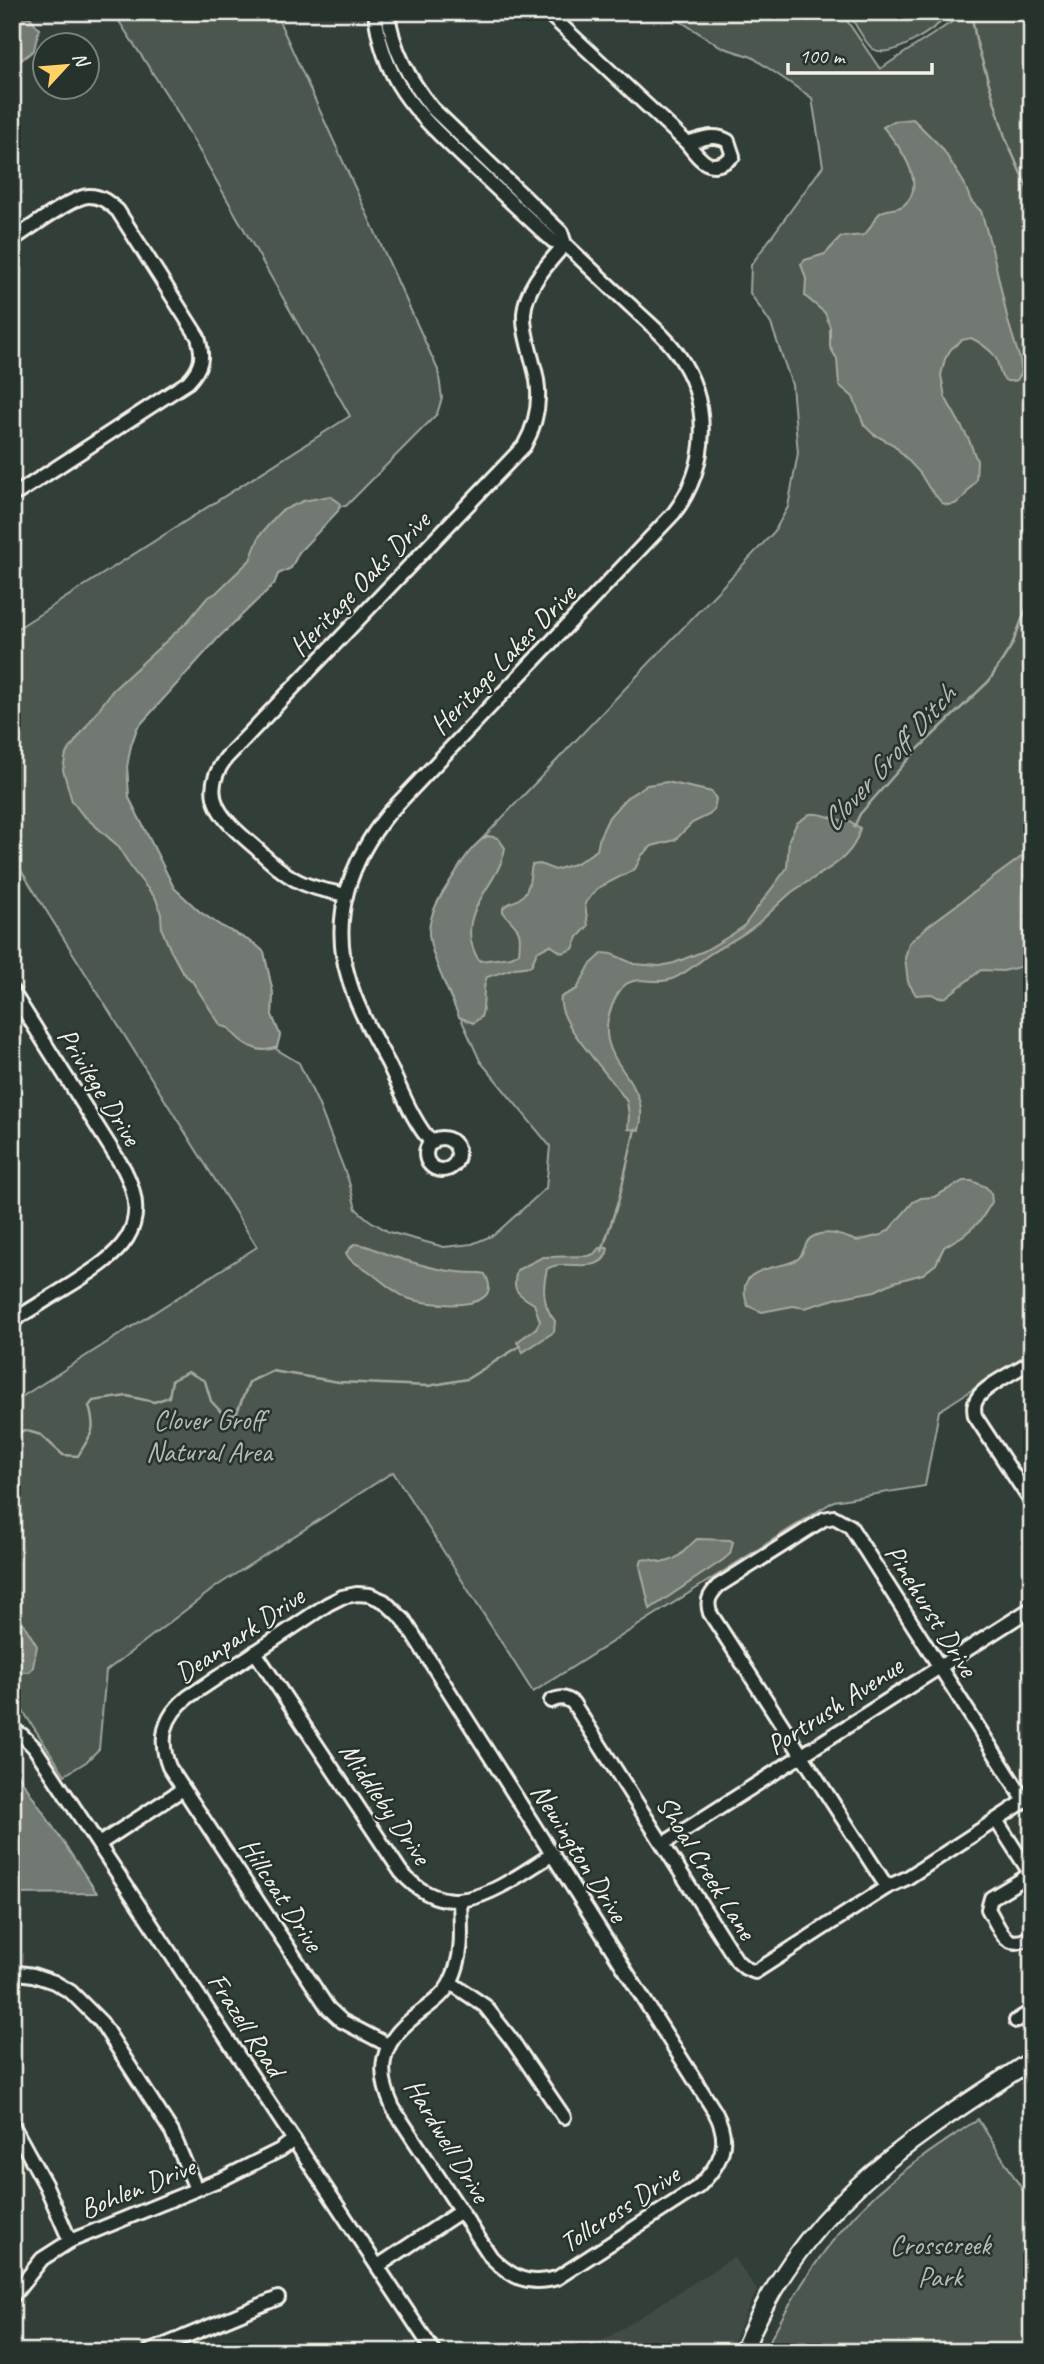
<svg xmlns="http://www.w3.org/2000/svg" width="1044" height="2364" viewBox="0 0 1044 2364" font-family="Caveat,sans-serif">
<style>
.built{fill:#404b44}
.green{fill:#4c564f;stroke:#a0a49c;stroke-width:2}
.water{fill:#727972;stroke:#a6a9a1;stroke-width:2}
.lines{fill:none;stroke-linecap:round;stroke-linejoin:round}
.stream{stroke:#a6a9a1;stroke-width:2.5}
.minor-casing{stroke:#f4f1e8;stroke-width:18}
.major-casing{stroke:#f4f1e8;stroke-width:21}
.minor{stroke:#26332d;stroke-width:12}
.major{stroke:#26332d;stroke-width:16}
.labels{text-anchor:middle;stroke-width:5;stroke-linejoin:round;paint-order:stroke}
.street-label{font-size:28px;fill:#f4f1e8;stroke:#26332d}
.park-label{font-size:28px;fill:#b9bbb2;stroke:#26332d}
.water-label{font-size:30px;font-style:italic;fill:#babbb3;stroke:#26332d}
</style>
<rect width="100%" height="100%" fill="#323e38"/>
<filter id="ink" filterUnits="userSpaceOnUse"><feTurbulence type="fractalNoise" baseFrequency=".0143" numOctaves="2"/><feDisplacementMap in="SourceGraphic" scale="14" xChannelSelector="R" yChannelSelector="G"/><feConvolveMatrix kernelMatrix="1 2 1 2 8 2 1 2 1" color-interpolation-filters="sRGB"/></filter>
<g filter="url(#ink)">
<polygon class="built" points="734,2257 757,2290 728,2352 585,2352"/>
<g class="green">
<polygon points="113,12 275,12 438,370 442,398 437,414 346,506 341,506 299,552 291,568 278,574 274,584 219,637 137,728 128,755 127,767 129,798 174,888 200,912 221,926 255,944 264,952 273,993 272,1015 280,1035 276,1049 299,1063 318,1103 349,1182 356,1209 369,1220 389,1232 444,1247 472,1244 494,1235 546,1188 550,1146 480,1061 449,992 429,933 433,912 441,895 462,863 481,840 774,532 788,507 798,453 792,385 771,324 750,293 751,265 823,166 812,98 752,57 721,47 666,12 841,12 880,69 967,12 1032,12 1032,1351 939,1411 925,1486 834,1501 533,1692 393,1472 217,1586 106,1671 99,1749 86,1762 65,1775 15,1699 12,1700 12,1403 257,1247 12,856 12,632 350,416 174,106"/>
<path d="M848,12H952C938,26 893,61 873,49C865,44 854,21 848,12Z"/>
<path d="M978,2119L1032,2205V2352H764C792,2296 825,2242 871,2199C903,2168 942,2144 978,2119Z"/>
</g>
<g class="water">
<polygon points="12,15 30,17 39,29 34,50 14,66 12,70"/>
<path d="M913,119L942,148L964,183L971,201L981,211L993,253L1008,321L1020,360L1021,374L1017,380C996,387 1002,365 994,355C989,349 978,341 971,338L962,340L951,349L945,359L941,375L945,397L969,440L977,461L976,480L963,498L955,504L948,505L942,503L929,488L920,473L894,445L873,434L864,425L853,397L839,385L837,359L830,347V327L825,313L805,296L806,279L801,264L805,260L825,254L841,237L864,235C871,229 873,219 880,213C888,207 898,211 905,204C928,183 898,144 883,127L894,121Z"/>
<path d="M330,496L340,503L338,511L299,552L291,568L278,574L274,584L219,637L137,728L131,745L127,767L129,798L174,888L200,912L221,926L255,944L264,952L273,993L272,1015L280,1035L277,1047C259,1056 240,1043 229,1028L221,1026L192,981L183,973L170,949L162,930L161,914L156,899L132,869L118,846L82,814L72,801L63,770L66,754L113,690L188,621L207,598L216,593L250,560L260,535L276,516L281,511L303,501Z"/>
<path d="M667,782L712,792L716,799L714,810L709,815L692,823L675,840L652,846L642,855L635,869L598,888L585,903L588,926L578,937L573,949L562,953L550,945L537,952L531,966L515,968L487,977C481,988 486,1004 481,1017L473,1023L459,1017C451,997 428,951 429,931C430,909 445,890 456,872C463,860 474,842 488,836L498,838L505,848C500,882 464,905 471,941C473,948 474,955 480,961L511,957L519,953C522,926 518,931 503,912V908C508,903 514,902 519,899C531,890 529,878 532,865L540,864L555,870L577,863L597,850L600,836L609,817L626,798L647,785Z"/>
<path d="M810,814C824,812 835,822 848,820L860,828C858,838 853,848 845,856C829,871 810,879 792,892C780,902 769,914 757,924C742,937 723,945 707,956C696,964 685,974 672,979C652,987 630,968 616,997C582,1063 655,1074 639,1130L628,1129L629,1115L627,1102C614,1078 555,1023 561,997L577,989L590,965L603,953L612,954L634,964L660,966L674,963L704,951L728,937L743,927L787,868L789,839L797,823Z"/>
<polygon points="1032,849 1032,964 1003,971 981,970 946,997 939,998 932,994 916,995 908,982 905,958 909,943 928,926"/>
<path d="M963,1181H972L986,1187L991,1194L992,1202L980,1221L964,1235L944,1247L936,1264L923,1274L894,1282L875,1291L838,1298L805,1308L793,1306L762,1312L748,1306C730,1261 787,1271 799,1258C807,1248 803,1238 820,1234C833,1231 845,1237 857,1241L881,1235L889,1230L913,1202L921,1198L934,1197Z"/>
<path d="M354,1244C369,1244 381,1253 395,1257C423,1266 452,1274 481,1273L485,1274C508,1315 426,1305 407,1298C391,1291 380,1279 367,1270C359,1264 350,1263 346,1253Z"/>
<path d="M599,1248H608C604,1278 566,1257 547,1269C542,1288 542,1306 555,1321L554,1332L523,1352L517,1342L536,1328L540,1321L534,1304C518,1294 511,1292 517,1270L543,1257L588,1256L594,1254Z"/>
<path d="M697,1539L730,1540L733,1542L730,1554L723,1560L650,1609L640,1566L642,1560C651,1557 655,1563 664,1562C678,1561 687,1547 697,1539Z"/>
<polygon points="12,1605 37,1646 33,1667 29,1672 21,1672 12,1665"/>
<polygon points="12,1766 17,1773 97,1893 12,1894"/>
</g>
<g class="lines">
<g class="stream">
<polyline points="971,12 976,40 1005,137 1032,199"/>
<polyline points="854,827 860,814 913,754 989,681 1012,645 1032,594"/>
<polyline points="602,1251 619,1199 635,1129"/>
<path d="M12,1438L24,1430L41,1435L63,1455L78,1456C91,1433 97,1433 89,1406L93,1401L127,1396L154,1402L169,1397L172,1380L188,1372L205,1381L211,1401L223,1414L236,1415L249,1382L272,1371L339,1382L428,1386L467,1379L520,1346"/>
<polyline points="12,1451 12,1456"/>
</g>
<g class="minor-casing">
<g id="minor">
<path d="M375,12C383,83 417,113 465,159C491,183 517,208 543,232L553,241L565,244"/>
<path d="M388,12C392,49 409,79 432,108L561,232L565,244C587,265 609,286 632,307C647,322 665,335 677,353C712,402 709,466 674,513L389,813C351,859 330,917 348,976C356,1007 373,1035 388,1063C401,1089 412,1121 432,1143"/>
<path d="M547,12L687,143C701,161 711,175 733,156L728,141C714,133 703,139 687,143"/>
<path d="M12,240C28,230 72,196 89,196C102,196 109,203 118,211L198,337C204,357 202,367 188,382L19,492L12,494"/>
<path d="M346,895C328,891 310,888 294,879C280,871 267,859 256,848C226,822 195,798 226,758L524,446C538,421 542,394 534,367C530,350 523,331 524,313C526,286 548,264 565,244"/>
<path d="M12,991L124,1169C155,1229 118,1255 72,1284C52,1296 32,1309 12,1321"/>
<circle cx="442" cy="1154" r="16"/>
<path d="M1032,1361C1018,1370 984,1386 977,1399C973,1405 974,1410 975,1416L1032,1503"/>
<path d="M255,1652L401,1872C452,1930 502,1885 553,1854"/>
<path d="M551,1701C560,1697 565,1697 573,1703L737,1961L745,1968L755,1972L887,1887L907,1878L1031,1797"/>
<polyline points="12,1730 22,1735 34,1747 434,2352"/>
<polyline points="996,1820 1032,1876"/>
<polyline points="99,1844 183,1789"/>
<polyline points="663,1844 1032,1608"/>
<path d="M1031,1874L991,1898L988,1909C1001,1930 1005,1953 1032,1936"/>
<path d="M887,1887L710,1613C706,1600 710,1595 718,1586L824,1519L834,1517L850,1526L1025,1801"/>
<polyline points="12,1972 33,1975 54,1982 71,1992 101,2022 172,2132 196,2189"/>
<polyline points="451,1983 485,2006 511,2039 564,2117"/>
<polyline points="1016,2021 1032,2011"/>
<path d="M388,2045L342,2021L328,2008L169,1767C158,1739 164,1716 188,1697L328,1604L342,1597L357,1594L370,1595L384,1601L404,1620L715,2112C732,2143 721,2164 698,2187L557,2278C528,2286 512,2278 491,2257L393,2108C376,2071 380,2044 413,2018C426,2007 444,1997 451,1981C464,1955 461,1930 460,1902"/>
<polyline points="12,2124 46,2186 70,2241"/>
<polyline points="378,2266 461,2211"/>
<polyline points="12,2297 42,2259 70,2241 224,2178 280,2150 294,2140"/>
<polyline points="148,2352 278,2298"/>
</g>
</g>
<g class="major-casing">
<path id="major" d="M743,2352C802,2206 906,2142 1032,2060"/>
</g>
<use href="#minor" class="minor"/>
<use href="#major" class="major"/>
</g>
</g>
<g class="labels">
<g class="street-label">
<text transform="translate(359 583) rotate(-46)" y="10">Heritage Oaks Drive</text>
<text transform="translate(502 659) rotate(-46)" y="10">Heritage Lakes Drive</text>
<text transform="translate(100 1086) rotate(58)" y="10">Privilege Drive</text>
<text transform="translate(932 1610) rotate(58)" y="10">Pinehurst Drive</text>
<text transform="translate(239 1634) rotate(-34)" y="10">Deanpark Drive</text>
<text transform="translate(834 1705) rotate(-33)" y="10">Portrush Avenue</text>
<text transform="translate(386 1803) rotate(56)" y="10">Middleby Drive</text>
<text transform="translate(580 1852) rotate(58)" y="10">Newington Drive</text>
<text transform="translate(707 1867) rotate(58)" y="10">Shoal Creek Lane</text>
<text transform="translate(282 1894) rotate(57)" y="10">Hillcoat Drive</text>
<text transform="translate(247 2024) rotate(57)" y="10">Frazell Road</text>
<text transform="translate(448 2140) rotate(59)" y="10">Hardwell Drive</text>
<text transform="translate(137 2187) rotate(-22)" y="10">Bohlen Drive</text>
<text transform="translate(619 2208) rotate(-33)" y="10">Tollcross Drive</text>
</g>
<g class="park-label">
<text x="209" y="1429">Clover Groff<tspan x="209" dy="32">Natural Area</tspan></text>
<text x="940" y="2254">Crosscreek<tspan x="940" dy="32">Park</tspan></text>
</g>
<g class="water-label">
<text transform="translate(888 758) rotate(-48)" y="10">Clover Groff Ditch</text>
</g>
</g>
<rect width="1044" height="2364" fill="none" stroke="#26332d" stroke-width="42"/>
<rect x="21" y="21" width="1002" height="2322" fill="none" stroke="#f4f1e8" stroke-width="2.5" filter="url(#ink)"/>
<g transform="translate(66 66) rotate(64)"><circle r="33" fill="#26332d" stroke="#787f78" stroke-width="2"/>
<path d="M0-5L12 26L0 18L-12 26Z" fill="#ffd166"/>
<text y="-10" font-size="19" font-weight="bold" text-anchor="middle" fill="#f4f1e8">N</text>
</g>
<path d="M788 63v10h144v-10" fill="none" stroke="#f4f1e8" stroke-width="3.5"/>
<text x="799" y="63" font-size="21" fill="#f4f1e8" stroke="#26332d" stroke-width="5" paint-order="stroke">100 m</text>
</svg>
